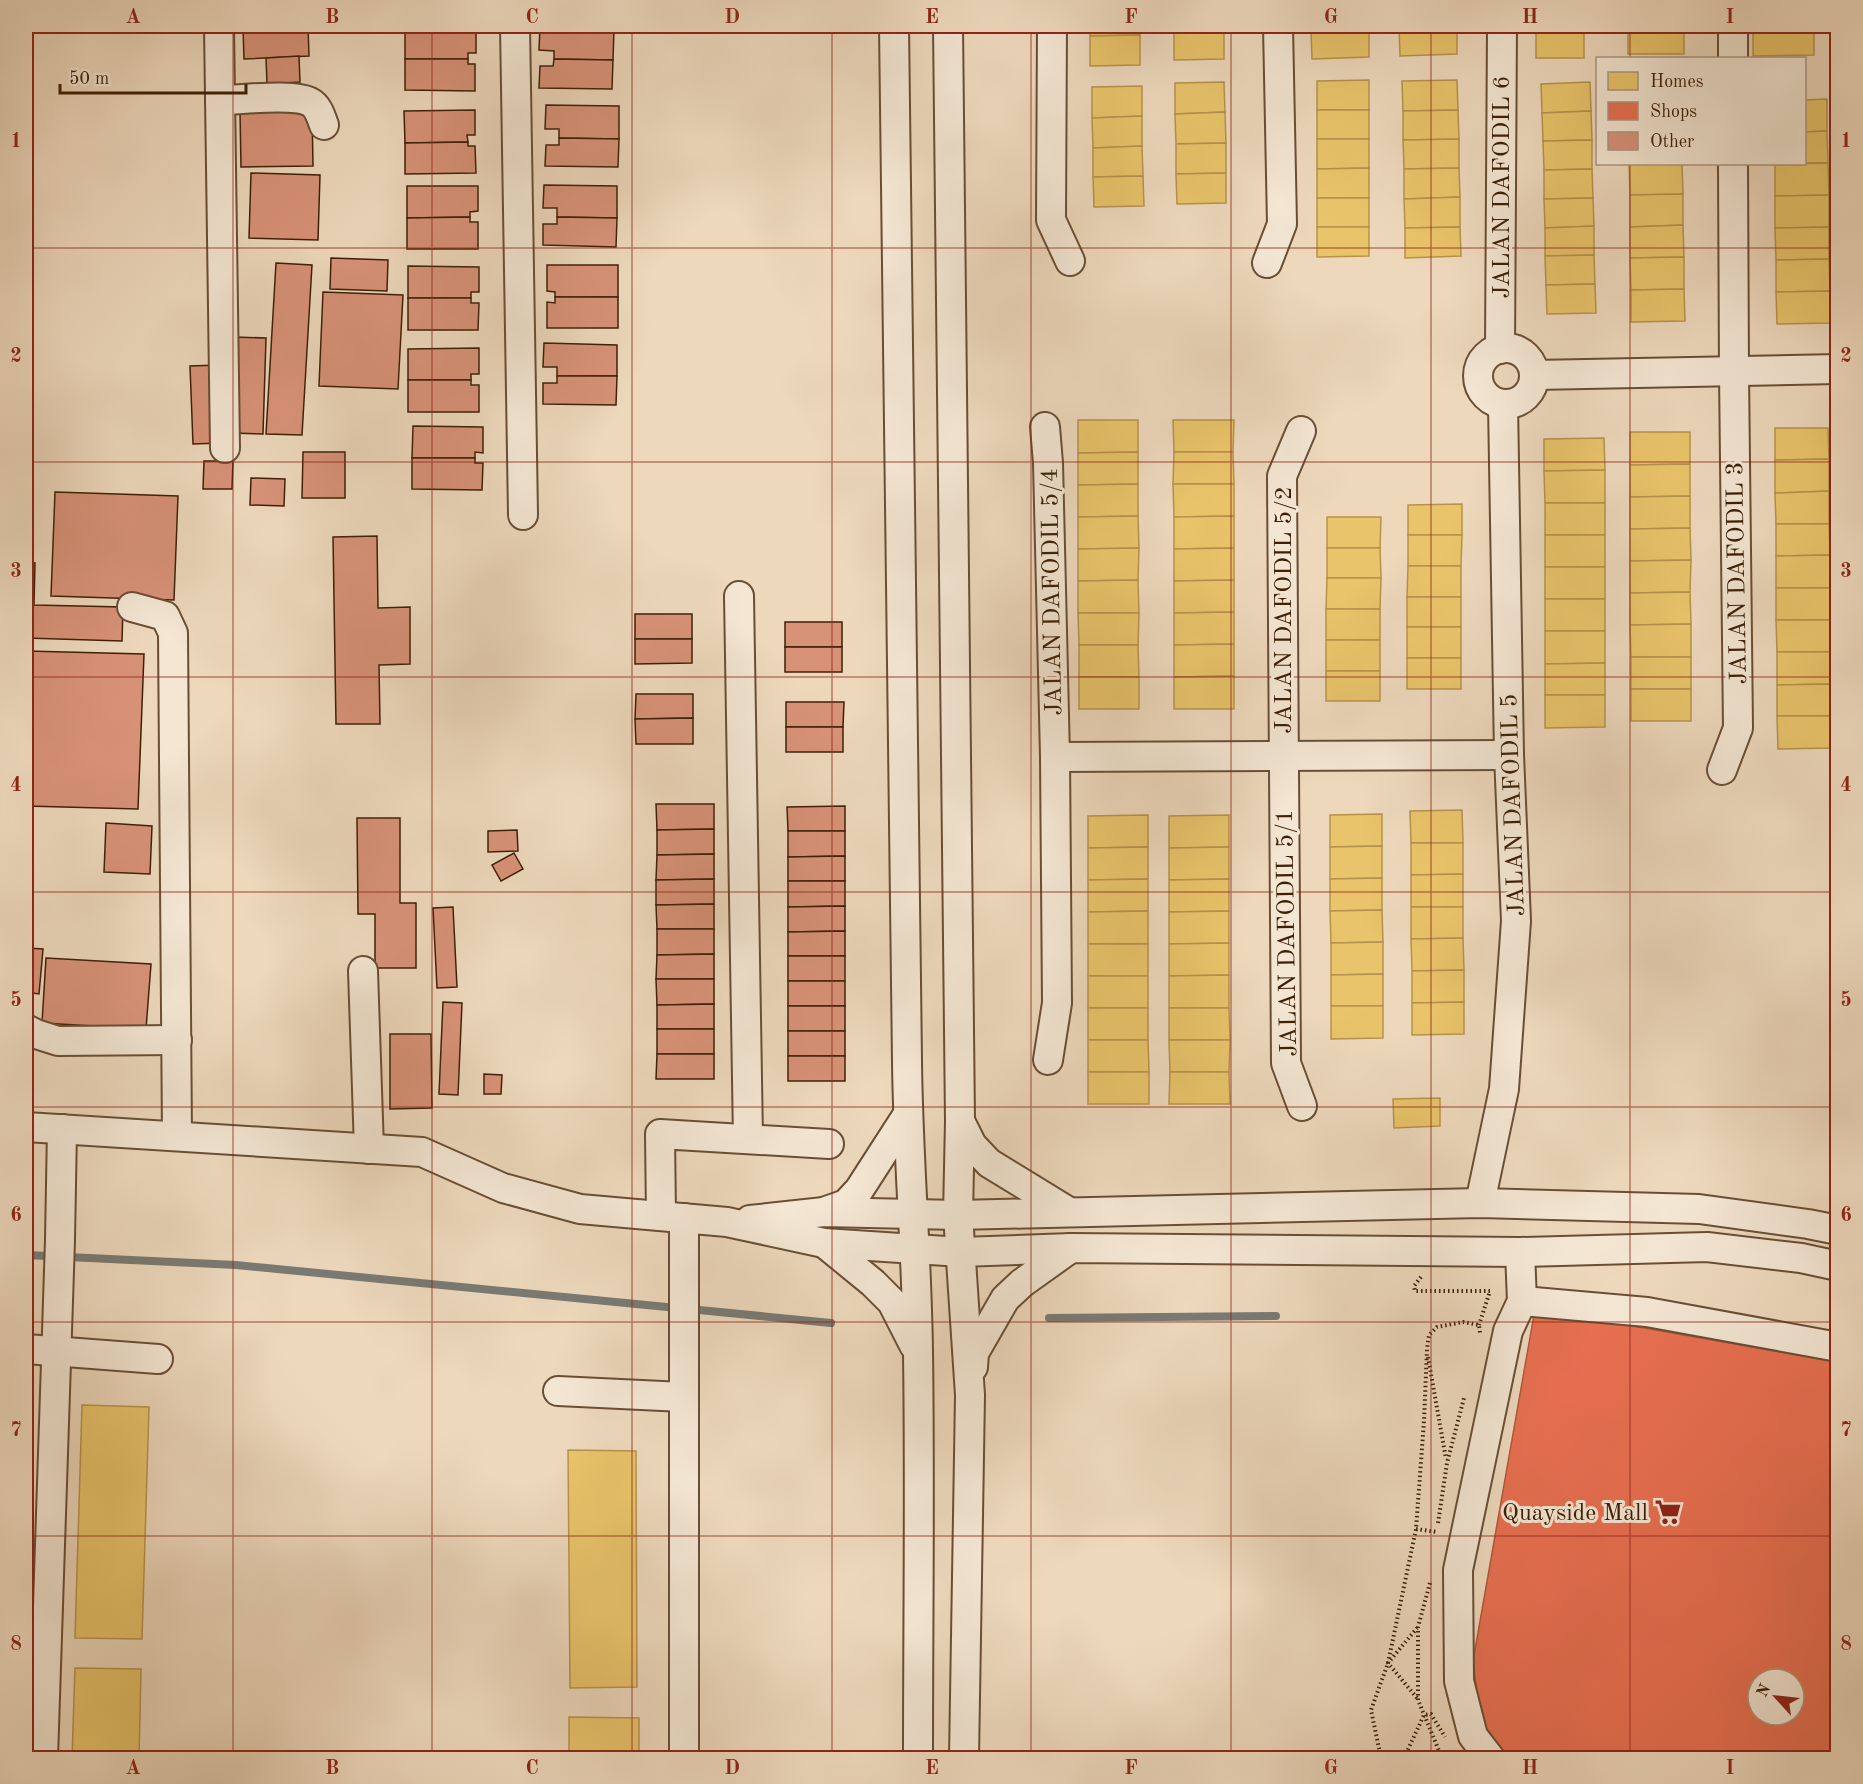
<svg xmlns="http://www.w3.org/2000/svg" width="1863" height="1784" viewBox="0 0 1863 1784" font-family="'Old Standard TT',serif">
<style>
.homes{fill:#e9c46a;stroke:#b6934c;stroke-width:1.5}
.shops{fill:#e76f51;stroke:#b4573a;stroke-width:1.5;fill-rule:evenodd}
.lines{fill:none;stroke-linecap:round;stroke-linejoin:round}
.stream{stroke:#797a74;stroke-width:8}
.building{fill:#d89278;stroke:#3e2006;stroke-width:1.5}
.minor-casing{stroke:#6a4e34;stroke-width:32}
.path{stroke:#3e2006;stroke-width:4;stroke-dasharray:1.5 3;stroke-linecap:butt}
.minor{stroke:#f3e6d3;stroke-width:28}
.grid{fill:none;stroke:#8f2418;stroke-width:1.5;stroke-opacity:0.55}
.labels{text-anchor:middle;stroke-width:6;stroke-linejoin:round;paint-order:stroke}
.street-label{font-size:24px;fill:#3e2006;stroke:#f3e6d3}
.poi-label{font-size:24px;fill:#3e2006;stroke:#f3e6d3;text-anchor:end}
.neatline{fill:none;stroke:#8f2418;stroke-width:2}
.grid-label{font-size:20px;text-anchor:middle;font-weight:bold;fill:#8f2418}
</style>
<rect width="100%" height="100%" fill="#edd8bc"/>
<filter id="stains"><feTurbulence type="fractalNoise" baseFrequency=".00333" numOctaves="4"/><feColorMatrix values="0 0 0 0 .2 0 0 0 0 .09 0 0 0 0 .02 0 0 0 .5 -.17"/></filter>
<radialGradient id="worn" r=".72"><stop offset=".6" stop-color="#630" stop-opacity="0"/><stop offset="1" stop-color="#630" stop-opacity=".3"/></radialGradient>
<g class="homes">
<polygon points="1090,26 1139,26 1140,35 1090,36"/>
<polygon points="1174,26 1223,26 1224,29 1174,30"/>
<polygon points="1311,26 1369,26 1369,28 1311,29"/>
<polygon points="1399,26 1457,26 1457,54 1400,56"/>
<rect x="1536" y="26" width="48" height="3"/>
<rect x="1628" y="26" width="56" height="28"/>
<polygon points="1753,26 1814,26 1814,55 1753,56"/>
<polygon points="1369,28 1369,57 1312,59 1311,29"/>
<polygon points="1224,29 1224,59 1174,60 1174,30"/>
<rect x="1536" y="29" width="48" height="29"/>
<polygon points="1140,35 1140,65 1090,66 1090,36"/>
<polygon points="1369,80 1369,110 1317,110 1317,81"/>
<polygon points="1457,80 1458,110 1403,111 1402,81"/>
<polygon points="1224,82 1225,112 1175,114 1175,83"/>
<polygon points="1590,82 1591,111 1542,113 1541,84"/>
<polygon points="1142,86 1142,116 1092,118 1092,87"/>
<polygon points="1827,99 1827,131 1804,132 1804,100"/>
<rect x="1317" y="110" width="52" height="29"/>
<polygon points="1458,110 1459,139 1403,140 1403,111"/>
<polygon points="1591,111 1592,140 1543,141 1542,113"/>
<polygon points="1225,112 1226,143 1176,144 1175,114"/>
<polygon points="1142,116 1142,146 1093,148 1092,118"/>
<polygon points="1827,131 1828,163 1804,163 1804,132"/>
<polygon points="1317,139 1369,139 1369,168 1317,169"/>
<polygon points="1459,139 1459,168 1404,169 1403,140"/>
<polygon points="1592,140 1592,169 1544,170 1543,141"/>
<polygon points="1226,143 1226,173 1176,174 1176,144"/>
<polygon points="1142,146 1143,176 1093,177 1093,148"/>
<polygon points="1828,163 1829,195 1775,196 1775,164"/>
<polygon points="1629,164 1682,164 1683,194 1630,195"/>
<polygon points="1369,168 1369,198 1317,198 1317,169"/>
<polygon points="1459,168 1460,197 1404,199 1404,169"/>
<polygon points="1592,169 1593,198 1544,199 1544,170"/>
<polygon points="1226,173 1226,203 1177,204 1176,174"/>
<polygon points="1143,176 1144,206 1094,207 1093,177"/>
<polygon points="1683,194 1683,225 1630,227 1630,195"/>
<polygon points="1829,195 1829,227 1775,228 1775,196"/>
<polygon points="1460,197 1460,227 1405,228 1404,199"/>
<rect x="1317" y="198" width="52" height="29"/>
<polygon points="1593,198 1594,226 1545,228 1544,199"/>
<polygon points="1683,225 1684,257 1630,258 1630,227"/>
<polygon points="1594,226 1594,255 1545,256 1545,228"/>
<polygon points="1317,227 1369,227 1369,256 1317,257"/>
<polygon points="1460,227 1461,256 1405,258 1405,228"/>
<polygon points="1829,227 1829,259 1776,260 1775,228"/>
<polygon points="1594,255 1595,284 1546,285 1545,256"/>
<polygon points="1684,257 1684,289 1631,290 1630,258"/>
<polygon points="1829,259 1830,291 1776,292 1776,260"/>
<polygon points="1595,284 1596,313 1547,314 1546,285"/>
<polygon points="1684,289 1685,321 1631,322 1631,290"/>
<polygon points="1830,291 1830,323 1777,324 1776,292"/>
<polygon points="1078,420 1138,420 1138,452 1078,453"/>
<polygon points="1173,420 1234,420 1233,452 1174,452"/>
<polygon points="1775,428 1828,428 1829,459 1775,460"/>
<polygon points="1630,432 1690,432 1690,464 1630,465"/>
<polygon points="1604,438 1605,470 1544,471 1544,439"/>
<polygon points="1138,452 1138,484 1078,485 1078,453"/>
<polygon points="1174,452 1233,452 1234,484 1173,484"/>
<polygon points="1829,459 1829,491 1775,493 1775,460"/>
<polygon points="1690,464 1690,496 1630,497 1630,465"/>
<polygon points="1605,470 1605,503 1545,503 1544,471"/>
<polygon points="1138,484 1138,516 1078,517 1078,485"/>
<polygon points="1173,484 1234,484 1234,516 1174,517"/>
<polygon points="1829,491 1829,524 1776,524 1775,493"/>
<polygon points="1690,496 1690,528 1630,529 1630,497"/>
<rect x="1545" y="503" width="60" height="32"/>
<polygon points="1462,504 1462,535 1408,535 1408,505"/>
<polygon points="1138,516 1139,548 1078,549 1078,517"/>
<polygon points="1234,516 1234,548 1174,549 1174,517"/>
<polygon points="1327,517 1381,517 1380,548 1327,548"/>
<polygon points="1776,524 1829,524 1830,555 1776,556"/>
<polygon points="1690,528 1691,560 1630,561 1630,529"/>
<polygon points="1408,535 1462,535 1461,566 1408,566"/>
<rect x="1545" y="535" width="60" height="32"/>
<polygon points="1139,548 1138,580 1078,581 1078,549"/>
<polygon points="1234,548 1234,580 1174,581 1174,549"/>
<polygon points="1327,548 1380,548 1381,578 1327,578"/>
<polygon points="1830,555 1830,588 1776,588 1776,556"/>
<polygon points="1691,560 1690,592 1630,593 1630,561"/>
<polygon points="1408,566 1461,566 1461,597 1407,597"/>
<rect x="1545" y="567" width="60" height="32"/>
<polygon points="1327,578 1381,578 1380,609 1326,609"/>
<polygon points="1138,580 1139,613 1078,613 1078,581"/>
<polygon points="1234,580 1234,612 1174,613 1174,581"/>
<rect x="1776" y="588" width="54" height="32"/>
<polygon points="1690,592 1691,624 1630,625 1630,593"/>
<rect x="1407" y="597" width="54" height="30"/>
<rect x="1545" y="599" width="60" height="32"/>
<rect x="1326" y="609" width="54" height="31"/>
<polygon points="1234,612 1234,644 1174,645 1174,613"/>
<polygon points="1078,613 1139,613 1138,645 1079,645"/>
<polygon points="1776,620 1830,620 1831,652 1777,652"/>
<polygon points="1691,624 1691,657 1631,657 1630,625"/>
<rect x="1407" y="627" width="54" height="31"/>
<polygon points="1545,631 1605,631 1605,663 1545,664"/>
<rect x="1326" y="640" width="54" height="31"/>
<polygon points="1234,644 1234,676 1174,677 1174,645"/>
<polygon points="1079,645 1138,645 1139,677 1079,677"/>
<polygon points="1777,652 1831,652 1830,684 1777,685"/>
<rect x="1631" y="657" width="60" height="32"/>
<rect x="1407" y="658" width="54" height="31"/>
<polygon points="1605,663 1605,695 1545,695 1545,664"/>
<rect x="1326" y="671" width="54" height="30"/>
<polygon points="1234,676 1234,709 1174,709 1174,677"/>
<rect x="1079" y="677" width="60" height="32"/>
<polygon points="1830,684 1831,716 1777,716 1777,685"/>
<rect x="1631" y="689" width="60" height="32"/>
<polygon points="1545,695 1605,695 1605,727 1545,728"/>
<polygon points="1777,716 1831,716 1831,748 1778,749"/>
<polygon points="1462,810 1463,843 1411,843 1410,811"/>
<polygon points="1382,814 1382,846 1330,847 1330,815"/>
<polygon points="1148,815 1148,847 1088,848 1088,816"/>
<polygon points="1229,815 1229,847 1169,848 1169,816"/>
<polygon points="1411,843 1463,843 1463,874 1411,875"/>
<polygon points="1382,846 1382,878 1330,879 1330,847"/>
<polygon points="1148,847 1148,879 1088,880 1088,848"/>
<polygon points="1229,847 1229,879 1169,880 1169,848"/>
<polygon points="1463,874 1463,907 1411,907 1411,875"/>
<polygon points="1382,878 1382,910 1330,911 1330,879"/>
<polygon points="1148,879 1148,911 1088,912 1088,880"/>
<polygon points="1229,879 1229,911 1169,912 1169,880"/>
<polygon points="1411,907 1463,907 1463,938 1411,939"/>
<polygon points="1382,910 1383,942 1331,943 1330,911"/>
<polygon points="1148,911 1148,944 1088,944 1088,912"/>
<polygon points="1229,911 1229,943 1169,944 1169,912"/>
<polygon points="1463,938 1464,970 1412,971 1411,939"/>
<polygon points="1383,942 1383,974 1331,975 1331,943"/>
<polygon points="1229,943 1229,975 1169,976 1169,944"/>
<rect x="1088" y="944" width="60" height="32"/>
<polygon points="1464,970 1464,1002 1412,1003 1412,971"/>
<polygon points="1383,974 1383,1006 1331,1006 1331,975"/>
<polygon points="1229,975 1229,1008 1169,1008 1169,976"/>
<rect x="1088" y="976" width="60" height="32"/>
<polygon points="1464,1002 1464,1034 1412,1035 1412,1003"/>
<polygon points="1331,1006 1383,1006 1383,1038 1331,1039"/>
<rect x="1088" y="1008" width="60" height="32"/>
<polygon points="1169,1008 1229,1008 1230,1040 1169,1040"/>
<polygon points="1088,1040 1148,1040 1149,1072 1088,1072"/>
<polygon points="1169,1040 1230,1040 1229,1072 1170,1072"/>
<rect x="1088" y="1072" width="61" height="32"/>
<polygon points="1170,1072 1229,1072 1230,1104 1169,1104"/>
<polygon points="1440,1098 1440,1126 1394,1128 1393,1099"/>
<polygon points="82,1405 149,1407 142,1639 75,1638"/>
<polygon points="568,1450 636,1451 637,1687 570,1688"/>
<polygon points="75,1668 141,1669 139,1758 72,1758"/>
<polygon points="569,1717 639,1718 639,1758 569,1758"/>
</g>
<path class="shops" d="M1535,1309L1838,1362V1758H1505L1481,1723L1473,1661ZM1758,1679H1794V1715H1758Z"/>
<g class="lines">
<g class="stream">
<polyline points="26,1255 236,1265 677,1308"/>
<polyline points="689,1309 831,1323"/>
<polyline points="1049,1318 1276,1316"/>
</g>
</g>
<g class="building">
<polygon points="308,26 309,56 244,59 243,28"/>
<polygon points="405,27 476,27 476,53 468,53 468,59 405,59"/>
<polygon points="540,27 614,28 613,60 554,59 554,51 539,50"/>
<polygon points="299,56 300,82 267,84 266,58"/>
<polygon points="405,59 468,59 468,64 475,64 475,91 405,90"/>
<polygon points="554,59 613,60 612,89 539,88 540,66 553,66"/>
<polygon points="546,105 619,106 619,139 559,138 559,129 545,129"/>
<polygon points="475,110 475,135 467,135 468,142 405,143 404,111"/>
<polygon points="312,111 313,166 241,167 240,112"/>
<polygon points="559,138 619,139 618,167 545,166 546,145 559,145"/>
<polygon points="468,142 468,146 475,146 476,173 405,174 405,143"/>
<polygon points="251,173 320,175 318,240 249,238"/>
<polygon points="544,185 617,186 617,218 557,217 557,208 543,208"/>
<polygon points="407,186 478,186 478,211 470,212 470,217 407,218"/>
<polygon points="470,217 470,222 478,222 478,249 407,249 407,218"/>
<polygon points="557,217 617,218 616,247 543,245 543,224 557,224"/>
<polygon points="331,258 388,260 387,291 330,289"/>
<polygon points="276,263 312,265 302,435 266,434"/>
<polygon points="547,265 618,265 618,297 555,297 555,292 547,291"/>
<polygon points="408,266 479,267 479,292 471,292 471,298 408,298"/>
<polygon points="323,292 403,295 398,389 319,386"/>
<polygon points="555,297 618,297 618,328 547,328 547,302 555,303"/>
<polygon points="408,298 471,298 471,303 479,303 478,330 408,330"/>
<polygon points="234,337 266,338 263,434 231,433"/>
<polygon points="544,343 617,345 617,376 557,376 557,367 543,367"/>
<polygon points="479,348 479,374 471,374 471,380 408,380 408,349"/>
<polygon points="218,365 220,443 193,444 190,366"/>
<polygon points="557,376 617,376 616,405 543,404 543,383 557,383"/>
<polygon points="408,380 471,380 471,385 479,385 479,412 408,412"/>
<polygon points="413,426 483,427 483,453 475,452 475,458 412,458"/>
<polygon points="303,452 345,452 345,498 302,498"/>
<polygon points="412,458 475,458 475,463 483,463 482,490 412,489"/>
<polygon points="204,461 233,461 232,489 203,489"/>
<polygon points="251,478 285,479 284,506 250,505"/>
<polygon points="55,492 178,496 174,600 51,596"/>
<polygon points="377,536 378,608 410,607 410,664 379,665 380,724 336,724 333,537"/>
<polygon points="26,562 35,563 34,605 123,607 122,641 26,638"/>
<rect x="635" y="614" width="57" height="25"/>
<rect x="785" y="622" width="57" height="25"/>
<polygon points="635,639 692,639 692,663 635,664"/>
<rect x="785" y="647" width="57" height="25"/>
<polygon points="26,651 144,654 138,809 26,806"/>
<polygon points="636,694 693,694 693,718 635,719"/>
<polygon points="786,702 844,702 843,727 786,727"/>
<polygon points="693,718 693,744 636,744 635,719"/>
<rect x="786" y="727" width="57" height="25"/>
<polygon points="656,804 714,804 714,829 657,830"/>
<polygon points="845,806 845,831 788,831 787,807"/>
<polygon points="357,818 400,818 400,903 416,903 416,968 375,968 375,914 358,914"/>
<polygon points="106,823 152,826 150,874 104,872"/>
<polygon points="714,829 714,854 657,855 657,830"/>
<polygon points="517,830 518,851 488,852 488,831"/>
<polygon points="788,831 845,831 845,856 788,857"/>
<polygon points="514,853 523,869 501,881 492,865"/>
<polygon points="714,854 714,879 656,880 657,855"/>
<polygon points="845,856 845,881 788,881 788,857"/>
<polygon points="714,879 714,904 656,905 656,880"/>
<polygon points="788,881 845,881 845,906 788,907"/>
<polygon points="714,904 714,929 657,929 656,905"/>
<polygon points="845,906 845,931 788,932 788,907"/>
<polygon points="453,907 457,987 437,988 433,908"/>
<polygon points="657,929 714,929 714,954 657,955"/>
<polygon points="845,931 845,956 788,956 788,932"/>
<polygon points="26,948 43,949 39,994 26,992"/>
<polygon points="714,954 714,979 656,979 657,955"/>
<rect x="788" y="956" width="57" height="25"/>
<polygon points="46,958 151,964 146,1029 42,1023"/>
<polygon points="656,979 714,979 714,1004 657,1005"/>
<rect x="788" y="981" width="57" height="25"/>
<polygon points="443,1002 462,1003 458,1095 439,1094"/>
<polygon points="714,1004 714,1029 657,1029 657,1005"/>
<rect x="788" y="1006" width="57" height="25"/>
<rect x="657" y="1029" width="57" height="25"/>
<rect x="788" y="1031" width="57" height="25"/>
<polygon points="390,1034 431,1034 432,1108 390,1109"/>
<polygon points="657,1054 714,1054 714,1079 656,1079"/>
<rect x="788" y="1056" width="57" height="25"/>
<polygon points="484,1074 502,1075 501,1094 484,1094"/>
</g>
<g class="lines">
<g class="minor-casing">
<g id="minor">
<polyline points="219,26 225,448"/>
<polyline points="515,26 523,515"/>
<path d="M894,26L907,1061C908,1159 917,1256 918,1353C920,1488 918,1623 918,1758"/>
<polyline points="948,26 960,1121 958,1215 970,1395 964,1758"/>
<polyline points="1052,26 1051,220 1070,261"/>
<polyline points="1733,26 1733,58"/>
<path d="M220,100C241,100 293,93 310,102C318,106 321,117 324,125"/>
<polyline points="1267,263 1282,224 1278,26"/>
<circle cx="1506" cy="376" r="28"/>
<polyline points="1500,349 1502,26"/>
<polyline points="1534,375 1838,369"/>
<polyline points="1045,427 1048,463 1055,757 1057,1003 1048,1060"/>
<polyline points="1301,431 1282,476 1286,1063 1302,1106"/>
<polyline points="739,596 748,1139"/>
<polyline points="132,607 165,616 173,633 177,1136"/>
<polyline points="1055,757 1509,755"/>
<polyline points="1722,770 1738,728 1734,372 1733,164"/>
<polyline points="363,971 369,1149"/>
<polyline points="26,1029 36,1034 58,1041 177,1040"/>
<polyline points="960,1121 972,1145 989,1163 1069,1212"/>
<polyline points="26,1127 422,1152 503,1188 580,1209 727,1222 824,1243 961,1252 1071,1248 1520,1252 1707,1247 1801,1258 1838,1266"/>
<polyline points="1480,1203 1504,1089 1516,921 1509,755 1503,404"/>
<polyline points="826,1211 846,1204 859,1190 908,1114"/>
<polyline points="661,1216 660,1134 829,1144"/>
<polyline points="684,1218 684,1758"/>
<polyline points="750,1220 824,1212 958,1215 1480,1203 1699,1209 1808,1224 1838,1230"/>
<polyline points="824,1243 873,1283 892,1302 914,1345"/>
<polyline points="1522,1301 1647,1312 1838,1347"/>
<polyline points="26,1349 158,1359"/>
<polyline points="973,1367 974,1353 1005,1299 1022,1283 1071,1248"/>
<polyline points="558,1391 683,1397"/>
<polyline points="43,1758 60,1240 62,1129"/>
<polyline points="1490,1758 1473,1736 1459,1681 1458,1570 1508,1331 1522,1301 1520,1252"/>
</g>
</g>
<g class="path">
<polyline points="1421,1277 1414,1286 1415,1291 1490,1291 1479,1325"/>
<polyline points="1428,1357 1446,1459"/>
<polyline points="1438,1523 1447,1463 1464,1398"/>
<polyline points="1416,1529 1437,1532"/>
<polyline points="1430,1583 1418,1627 1418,1700 1442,1758"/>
<polyline points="1417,1698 1388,1663 1417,1628"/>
<polyline points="1381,1758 1371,1710 1388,1663 1416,1529 1424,1421 1427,1349 1429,1335 1437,1327 1463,1322 1479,1325 1480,1333"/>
<polyline points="1404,1758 1424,1715 1431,1714 1445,1737"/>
</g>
<use href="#minor" class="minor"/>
</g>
<path class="grid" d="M233,26V1758M432,26V1758M632,26V1758M832,26V1758M1031,26V1758M1231,26V1758M1431,26V1758M1630,26V58M1630,164V1758M26,248H1838M26,462H1838M26,677H1838M26,892H1838M26,1107H1838M26,1322H1838M26,1536H1838"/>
<defs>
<g id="supermarket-bare" transform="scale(2.07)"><path d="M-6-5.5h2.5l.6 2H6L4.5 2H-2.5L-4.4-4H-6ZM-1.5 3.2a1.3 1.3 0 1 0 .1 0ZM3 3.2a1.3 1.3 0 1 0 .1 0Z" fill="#8f2418" stroke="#f3e6d3" stroke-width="2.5" paint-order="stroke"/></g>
</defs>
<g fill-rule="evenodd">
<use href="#supermarket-bare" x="1668" y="1512"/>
</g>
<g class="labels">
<g class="street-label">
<text transform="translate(1501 187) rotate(-90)" y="8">JALAN DAFODIL 6</text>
<text transform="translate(1736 573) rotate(-91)" y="8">JALAN DAFODIL 3</text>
<text transform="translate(1051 592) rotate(-91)" y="8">JALAN DAFODIL 5/4</text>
<text transform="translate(1283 610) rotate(-90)" y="8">JALAN DAFODIL 5/2</text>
<text transform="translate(1512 805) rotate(-92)" y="8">JALAN DAFODIL 5</text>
<text transform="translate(1286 933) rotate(-91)" y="8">JALAN DAFODIL 5/1</text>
</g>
<g class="poi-label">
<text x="1648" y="1520">Quayside Mall</text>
</g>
</g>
<rect width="1863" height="1784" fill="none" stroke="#edd8bc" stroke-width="66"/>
<rect x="1596" y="57" width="210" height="108" fill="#f3e6d3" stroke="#ab9781" stroke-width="1.5"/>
<rect x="1608" y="72" width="30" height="18" fill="#e9c46a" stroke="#ab9781" stroke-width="1.5"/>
<text x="1650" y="87" font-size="18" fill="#3e2006">Homes</text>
<rect x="1608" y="102" width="30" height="18" fill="#e76f51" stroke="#ab9781" stroke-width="1.5"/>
<text x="1650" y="117" font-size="18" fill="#3e2006">Shops</text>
<rect x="1608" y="132" width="30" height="18" fill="#d89278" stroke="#ab9781" stroke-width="1.5"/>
<text x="1650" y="147" font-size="18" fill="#3e2006">Other</text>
<g transform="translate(1776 1697) rotate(297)"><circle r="28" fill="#f3e6d3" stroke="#ab9781" stroke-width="1.5"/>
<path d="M0-4.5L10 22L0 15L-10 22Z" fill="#8f2418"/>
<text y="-9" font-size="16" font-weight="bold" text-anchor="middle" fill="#3e2006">N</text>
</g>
<path d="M60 84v9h186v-9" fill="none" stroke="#3e2006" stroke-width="3"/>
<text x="69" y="84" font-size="18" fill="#3e2006" stroke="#f3e6d3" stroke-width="4.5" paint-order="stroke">50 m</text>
<rect x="33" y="33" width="1797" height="1718" class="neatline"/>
<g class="grid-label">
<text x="133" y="23">A</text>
<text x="332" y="23">B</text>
<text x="532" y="23">C</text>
<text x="732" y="23">D</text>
<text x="932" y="23">E</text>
<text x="1131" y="23">F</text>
<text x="1331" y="23">G</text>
<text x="1530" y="23">H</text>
<text x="1730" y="23">I</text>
<text x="16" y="147">1</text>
<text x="1846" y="147">1</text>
<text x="16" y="362">2</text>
<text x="1846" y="362">2</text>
<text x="16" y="577">3</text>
<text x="1846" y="577">3</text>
<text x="16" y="791">4</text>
<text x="1846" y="791">4</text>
<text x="16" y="1006">5</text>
<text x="1846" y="1006">5</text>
<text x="16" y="1221">6</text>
<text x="1846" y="1221">6</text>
<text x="16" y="1436">7</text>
<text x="1846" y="1436">7</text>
<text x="16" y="1650">8</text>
<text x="1846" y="1650">8</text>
<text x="133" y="1774">A</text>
<text x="332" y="1774">B</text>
<text x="532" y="1774">C</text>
<text x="732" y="1774">D</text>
<text x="932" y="1774">E</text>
<text x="1131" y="1774">F</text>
<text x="1331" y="1774">G</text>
<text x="1530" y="1774">H</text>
<text x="1730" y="1774">I</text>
</g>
<rect width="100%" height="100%" filter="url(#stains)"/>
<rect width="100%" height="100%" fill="url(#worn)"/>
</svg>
